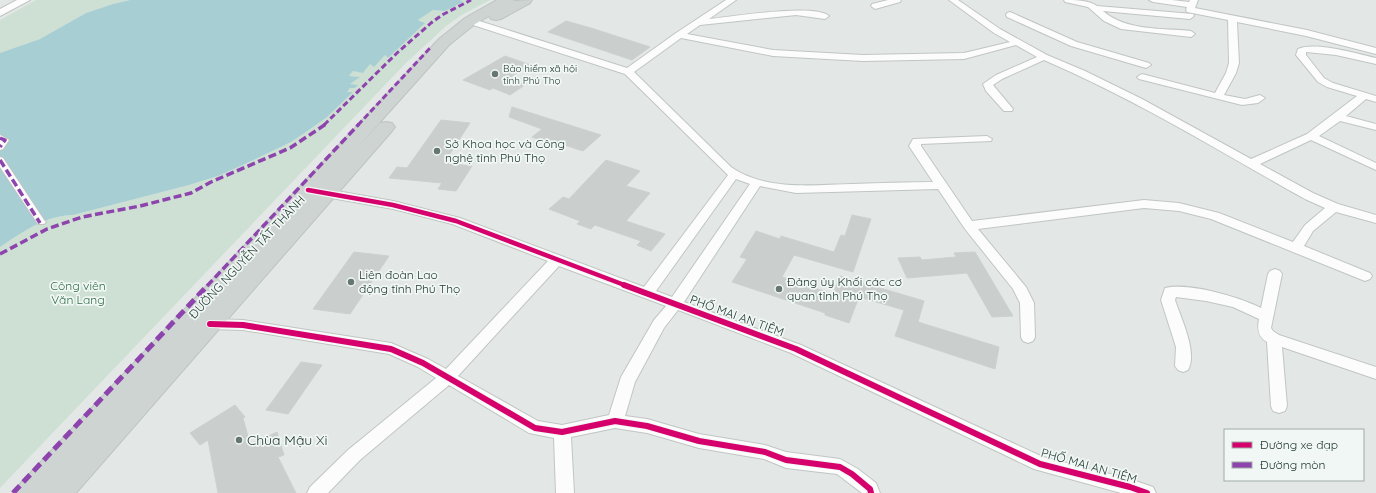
<svg xmlns="http://www.w3.org/2000/svg" width="1376" height="493" viewBox="0 0 1376 493" font-family="Quicksand,sans-serif">
<style>
.green{fill:#cde0d3}
.water{fill:#a7ced3}
.building{fill:#cacfcd;stroke:#ccd1cf}
.lines{fill:none;stroke-linecap:round;stroke-linejoin:round}
.pedestrian-casing{stroke:#c0c5c3;stroke-width:2}
.minor-casing{stroke:#c0c5c3;stroke-width:2}
.tertiary-casing{stroke:#c0c5c3;stroke-width:2}
.primary-casing{stroke:#bcc4c2;stroke-width:2}
.pedestrian{fill:#fbfcfb;fill-rule:evenodd}
.minor{fill:#fbfcfb;fill-rule:evenodd}
.tertiary{fill:#fbfcfb;fill-rule:evenodd}
.primary{fill:#ced4d2;fill-rule:evenodd}
.quiet-far2{stroke:#8e44ad;stroke-width:3;stroke-dasharray:6 3;stroke-linecap:butt}
.quiet-far1{stroke:#8e44ad;stroke-width:3.5;stroke-dasharray:8 3.5;stroke-linecap:butt}
.quiet{stroke:#8e44ad;stroke-width:5;stroke-dasharray:10 5;stroke-linecap:butt}
.cycleway-far1-casing{stroke:#f1f7f4;stroke-width:7}
.cycleway-casing{stroke:#f1f7f4;stroke-width:8}
.cycleway-far1{stroke:#d6006c;stroke-width:4.5}
.cycleway{stroke:#d6006c;stroke-width:6}
.poi-dot{fill:#667672;stroke:#f1f7f4;stroke-width:1.5}
.labels{text-anchor:middle;stroke-width:3.5;stroke-linejoin:round;paint-order:stroke}
.far-poi-label{font-size:10px;fill:#233933;stroke:#f1f7f4;text-anchor:start}
.poi-label{font-size:12px;fill:#233933;stroke:#f1f7f4;text-anchor:start}
.street-label{font-size:12px;fill:#233933;stroke:#f1f7f4}
.park-label{font-size:12px;fill:#306d46;stroke:#f1f7f4}
.near-poi-label{font-size:14px;fill:#233933;stroke:#f1f7f4;text-anchor:start}
</style>
<rect width="100%" height="100%" fill="#e3e8e6"/>
<g class="green">
<polygon points="36,0 130,0 113,4 86,13 40,39 0,53 0,20"/>
<path d="M460,0H490L463,14L446,26L405,64L0,488V247C23,232 44,216 73,215L189,185L218,176L245,164L291,142L306,132L326,118L352,92L346,93L350,88H355L357,85L350,84L359,77L349,76L353,71L363,73L370,64L385,55L388,58L423,21L418,20L433,10L445,11L462,2Z"/>
</g>
<path class="water" d="M130,0H460L463,2L445,11L433,10L418,20L425,23L388,58L385,55L374,67L370,64L363,73L353,71L349,76L360,77L350,84L358,85L355,88H350L347,92H353L326,118L306,132L291,142L245,164L218,176L189,185L73,215C44,216 23,232 0,247V53L40,39L86,13L113,4Z"/>
<g class="building">
<polygon points="566,21 591,28 650,47 632,60 548,32"/>
<polygon points="505,56 531,65 507,79 525,85 510,95 493,88 490,90 463,80"/>
<polygon points="512,107 601,135 583,151 549,140 546,142 532,137 542,129 509,117"/>
<polygon points="441,120 470,123 444,163 472,166 456,191 438,189 442,183 389,178 397,167 407,168"/>
<polygon points="606,160 640,171 626,186 650,193 626,221 665,234 651,251 637,245 641,241 595,225 591,229 577,224 580,221 549,209 563,197 569,199"/>
<polygon points="852,215 871,219 853,272 794,255 782,277 833,294 840,276 924,301 918,322 999,347 995,369 895,336 904,310 859,297 849,323 825,315 825,313 732,282 747,259 740,257 756,231 780,239 781,236 834,252 841,235 845,236"/>
<polygon points="354,252 389,256 350,314 313,309"/>
<polygon points="975,252 1013,316 992,317 967,273 907,278 898,258 920,257 922,260 956,257 954,253"/>
<polygon points="301,362 322,365 288,414 266,410"/>
<polygon points="235,405 245,417 243,418 250,444 277,432 284,455 278,457 296,493 218,493 208,440 200,445 190,433"/>
</g>
<g class="lines">
<g class="pedestrian-casing">
<g id="pedestrian">
<polygon points="0,135 9,140 3,149 0,150"/>
<polygon points="0,157 3,158 44,220 46,222 44,224 38,224 0,167"/>
</g>
</g>
<g class="minor-casing">
<g id="minor">
<path d="M726,0H736L709,19C731,17 815,3 829,16L825,19L796,15L700,25L687,34L773,50L863,55L964,53L1010,42L994,33L949,0H958L1000,29L1047,55L1085,71L1142,99L1251,159L1307,134L1357,96L1327,87L1318,82L1296,55L1298,49C1314,41 1358,54 1376,58V64L1336,55L1306,52V55L1324,78L1333,83L1376,96V102L1366,99L1346,116L1376,124V130L1340,121L1319,136L1376,163V170L1311,140L1260,164L1313,193L1338,204L1376,215V223L1336,212L1313,231L1304,246L1370,273L1372,276L1370,279L1365,281L1360,279L1211,219L1179,211L1144,208L978,229L1026,287L1034,303L1035,337L1033,341L1028,343L1023,341L1021,337L1020,303L1013,289L965,229L938,189L796,193L760,186L684,302L801,345L1043,457L1130,479L1153,487L1156,493H1121L1034,469L791,353L678,310L664,328L635,382L625,416L647,419L699,434L765,445L786,452L840,459L858,469L876,483L880,493H862L837,474L786,468L764,459L699,448L647,433L615,428L571,437L574,493H556L554,438L529,433L449,385L360,460L328,493H307L310,487L348,450L436,378L418,367L389,354L243,330L210,329L205,328L203,324L205,320L210,319L243,320L391,343L428,359L446,369L548,261L452,224L393,209L320,196L316,195L314,192L316,189L320,188L393,201L460,218L644,287L728,175L625,74L467,23L466,21L467,19H473L627,68L676,33ZM681,38L773,56L863,61L964,59L1016,45L1037,57L996,75L983,84L986,91L1004,111H1012L1013,109L993,85L1002,79L1044,60C1135,99 1219,151 1305,199L1325,208L1305,225L1293,242L1219,213L1179,203L1144,200L972,221L921,146V144L991,141L992,139L987,136L913,139L909,146L933,182C907,182 880,183 853,184C814,185 765,191 731,167L634,72ZM736,179L750,184L672,297L656,291ZM559,266L666,306L654,320L621,377L609,415L562,425L538,421L458,376Z"/>
<polygon points="888,0 901,0 900,2 875,9 871,6 872,4"/>
<path d="M1064,0C1074,0 1089,0 1097,6L1193,14L1194,16L1190,19L1103,11C1126,31 1162,28 1191,31L1195,34L1191,37L1121,29L1104,21L1088,7L1065,2Z"/>
<polygon points="1149,0 1172,0 1189,2 1190,0 1198,0 1195,8 1307,30 1376,48 1376,54 1306,36 1237,22 1239,63 1236,73 1224,95 1245,99 1260,95 1265,98 1258,103 1242,105 1139,79 1137,77 1142,74 1215,93 1226,73 1229,63 1228,20 1187,12 1186,10 1187,7 1153,2"/>
<polygon points="1010,12 1077,42 1149,63 1151,65 1146,68 1071,46 1007,17 1006,15 1007,13"/>
<path d="M1275,269L1280,271L1282,274L1271,328L1273,331L1279,335L1376,367V379L1282,347L1287,406L1285,411L1279,413L1273,411L1271,406L1267,342C1258,337 1257,329 1259,319L1233,307L1206,301L1176,297L1175,300C1181,318 1198,353 1188,370L1183,372L1178,370L1175,366L1176,347L1161,300L1165,288C1188,282 1240,297 1261,308L1268,274L1270,271Z"/>
</g>
</g>
<g class="tertiary-casing">
<polygon id="tertiary" points="17,0 30,0 0,16 0,9"/>
</g>
<g class="primary-casing">
<polygon id="primary" points="497,0 514,0 513,1 532,0 530,3 501,19 496,20 491,19 489,16 475,24 449,45 355,150 380,123 386,122 392,123 395,127 392,131 76,493 16,493 20,484 439,39 465,18"/>
</g>
<use href="#pedestrian" class="pedestrian"/>
<use href="#minor" class="minor"/>
<use href="#tertiary" class="tertiary"/>
<use href="#primary" class="primary"/>
<g class="quiet-far2">
<polyline points="324,125 397,53 431,23 442,15 471,0"/>
<polyline points="358,125 431,47"/>
</g>
<g class="quiet-far1">
<polyline points="0,138 5,140 0,147"/>
<polyline points="0,160 40,223"/>
<polyline points="0,254 47,229 82,217 140,206 191,193 211,182 290,148 326,124"/>
<polyline points="207,286 359,124"/>
</g>
<polyline class="quiet" points="13,493 208,285"/>
<g class="cycleway-far1-casing">
<polyline id="cycleway-far1" points="308,190 393,205 456,221 627,286"/>
</g>
<g class="cycleway-casing">
<g id="cycleway">
<polyline points="624,285 796,349 1040,464 1130,487 1147,493"/>
<polyline points="210,324 243,325 391,349 423,363 535,428 562,432 615,421 647,426 699,441 765,452 786,460 840,467 852,474 870,489 871,493"/>
</g>
</g>
<use href="#cycleway-far1" class="cycleway-far1"/>
<use href="#cycleway" class="cycleway"/>
</g>
<g class="poi-dot">
<circle cx="495" cy="74" r="4"/>
<circle cx="437" cy="151" r="4"/>
<circle cx="351" cy="282" r="4"/>
<circle cx="779" cy="289" r="4"/>
<circle cx="239" cy="440" r="4"/>
</g>
<g class="labels">
<g class="far-poi-label">
<text x="503" y="72">Bảo hiểm xã hội<tspan x="503" dy="12">tỉnh Phú Thọ</tspan></text>
</g>
<g class="poi-label">
<text x="445" y="148">Sở Khoa học và Công<tspan x="445" dy="14">nghệ tỉnh Phú Thọ</tspan></text>
<text x="359" y="279">Liên đoàn Lao<tspan x="359" dy="14">động tỉnh Phú Thọ</tspan></text>
<text x="787" y="286">Đảng ủy Khối các cơ<tspan x="787" dy="14">quan tỉnh Phú Thọ</tspan></text>
</g>
<g class="street-label">
<text transform="translate(247 257) rotate(-47)" y="4">ĐƯỜNG NGUYỄN TẤT THÀNH</text>
<text transform="translate(737 316) rotate(20)" y="4">PHỐ MAI AN TIÊM</text>
<text transform="translate(1089 466) rotate(16)" y="4">PHỐ MAI AN TIÊM</text>
</g>
<g class="park-label">
<text x="78" y="290">Công viên<tspan x="78" dy="14">Văn Lang</tspan></text>
</g>
<g class="near-poi-label">
<text x="247" y="445">Chùa Mậu Xi</text>
</g>
</g>
<rect x="1224" y="429" width="140" height="52" fill="#f1f7f4" stroke="#9faba7"/>
<rect x="1232" y="442" width="20" height="6" fill="#d6006c" stroke="#9faba7"/>
<text x="1260" y="449" font-size="12" fill="#233933">Đường xe đạp</text>
<rect x="1232" y="462" width="20" height="6" fill="#8e44ad" stroke="#9faba7"/>
<text x="1260" y="469" font-size="12" fill="#233933">Đường mòn</text>
</svg>
